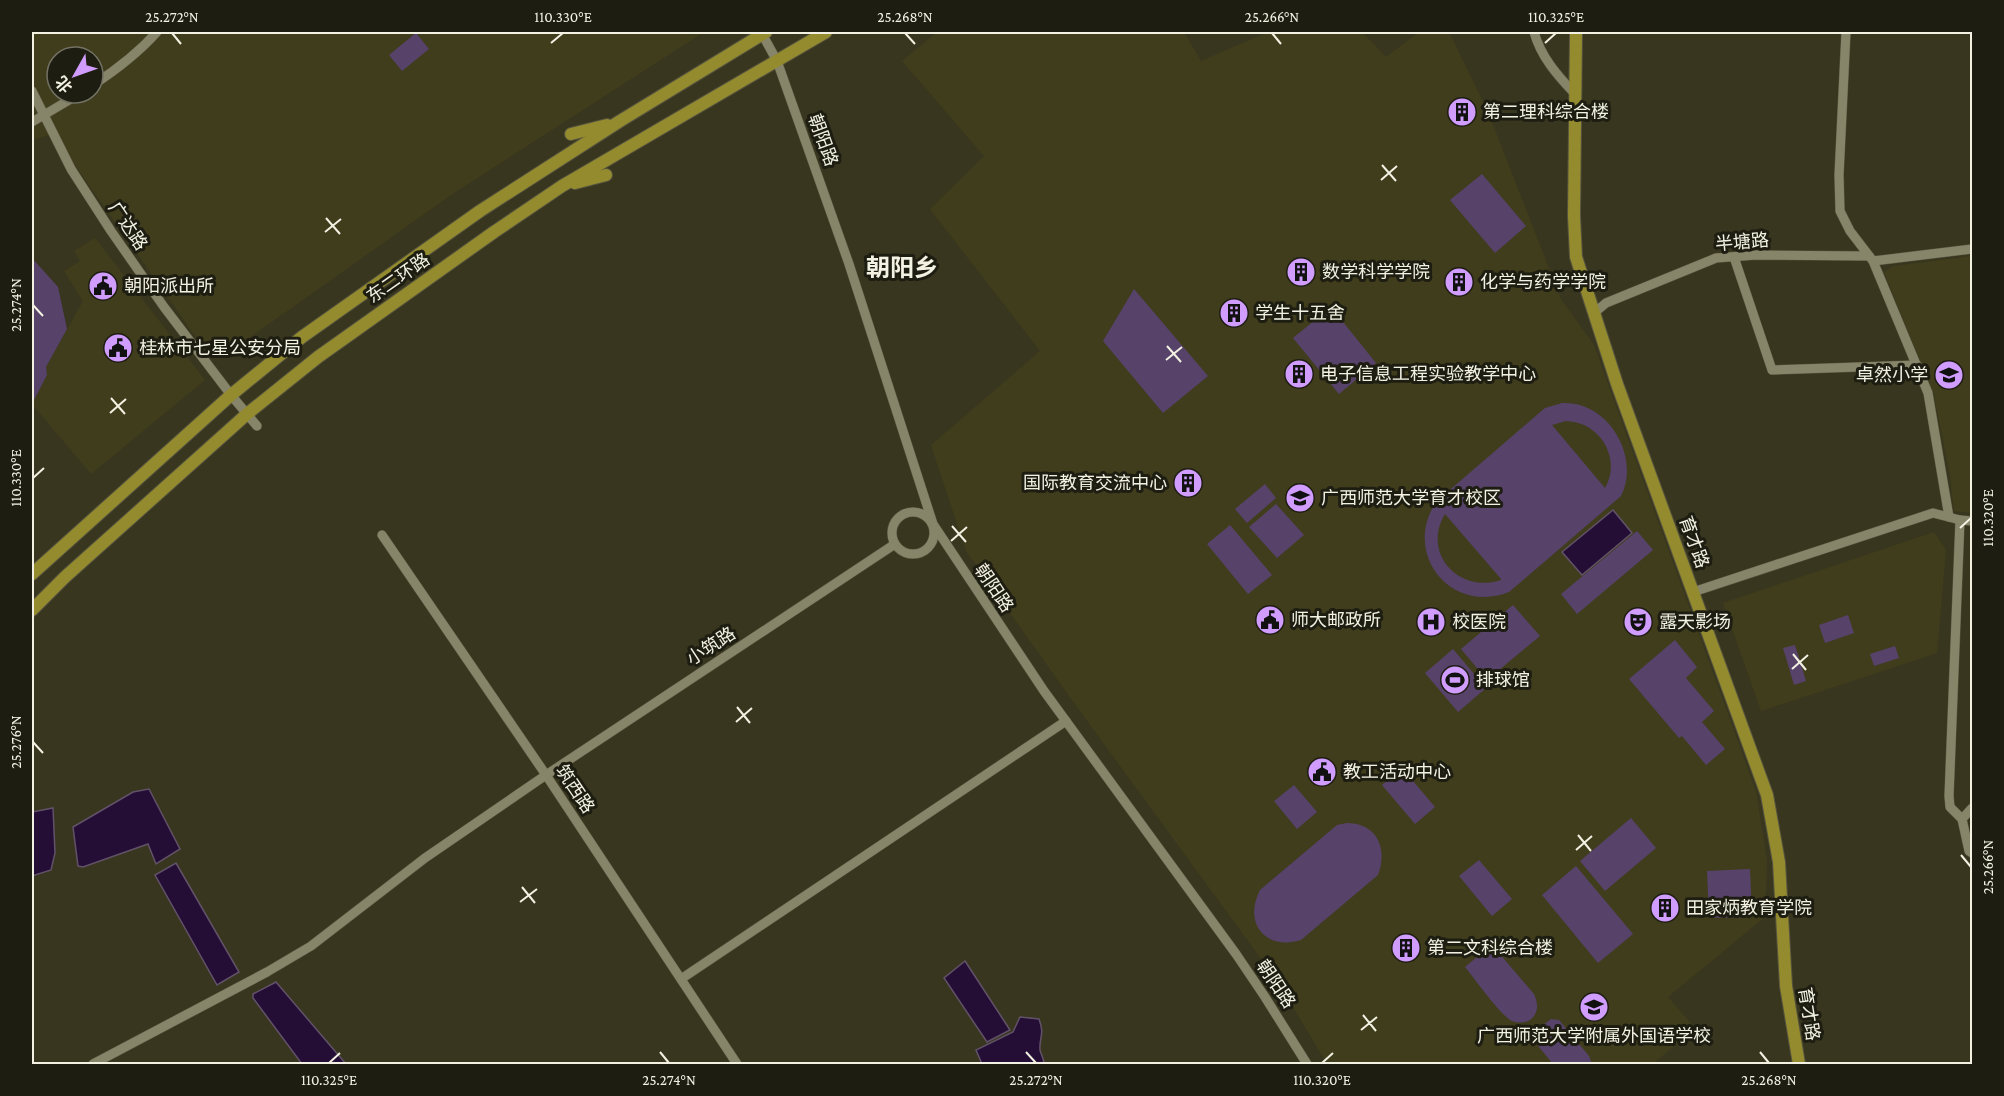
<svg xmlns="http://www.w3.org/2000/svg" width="2004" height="1096" viewBox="0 0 2004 1096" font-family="'Crimson Pro','Noto Sans SC',serif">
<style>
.built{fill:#403d1d;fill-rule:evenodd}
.green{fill:#57426a;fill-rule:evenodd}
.water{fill:#240e35;stroke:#625269;stroke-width:1.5}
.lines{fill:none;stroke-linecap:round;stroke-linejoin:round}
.minor-casing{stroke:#57543f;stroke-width:10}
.major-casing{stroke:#57543f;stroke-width:14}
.minor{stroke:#868469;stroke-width:9}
.major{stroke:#938b2e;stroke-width:12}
.ticks{fill:none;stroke:#f2f1e2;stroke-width:2}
.labels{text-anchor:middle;stroke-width:6;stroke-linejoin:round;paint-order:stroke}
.poi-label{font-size:18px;fill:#f2f1e2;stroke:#1e1d12;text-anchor:start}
.street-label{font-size:18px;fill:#f2f1e2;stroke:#1e1d12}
.district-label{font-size:24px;font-weight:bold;fill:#f2f1e2;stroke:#1e1d12}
.neatline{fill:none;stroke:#f2f1e2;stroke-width:2}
.ticks-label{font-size:15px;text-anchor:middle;fill:#f2f1e2}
</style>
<rect width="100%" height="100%" fill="#38361e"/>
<g class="built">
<path d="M32,32H704L454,193L225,355L209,356L53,134L32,140ZM57,57H93V93H57Z"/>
<polygon points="937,32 1184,32 1201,61 1268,32 1362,32 1386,57 1419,32 1449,32 1488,112 1561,299 1594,345 1756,791 1767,860 1765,917 1668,997 1695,1028 1653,1064 1327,1064 1278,982 1074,703 966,551 931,445 1040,351 930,209 984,156 902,61"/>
<polygon points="95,238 205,380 91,474 32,404 47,375 46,367 83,301 64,271 80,261 74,251"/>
<polygon points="1972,256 1972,513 1954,511 1950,476 1934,395 1884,272 1894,266"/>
<polygon points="1934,532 1946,550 1937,653 1761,711 1723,603"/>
</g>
<g class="green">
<polygon points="416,33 429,49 402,71 389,55"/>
<polygon points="1482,174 1526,226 1495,253 1450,200"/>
<polygon points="32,258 58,287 67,329 46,367 47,375 32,404"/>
<polygon points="1134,289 1208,376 1163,413 1103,341"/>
<polygon points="1331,307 1376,363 1339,394 1293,338"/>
<path d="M1562,403C1608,400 1641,457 1621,496L1509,592C1450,615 1401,552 1437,501L1545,408ZM1566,421C1600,422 1622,458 1605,488L1552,425ZM1445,514L1501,579V580C1460,594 1421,554 1445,514Z"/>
<polygon points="1265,484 1276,498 1247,523 1235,509"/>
<polygon points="1276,504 1304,535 1277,558 1249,527"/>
<polygon points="1230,525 1272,575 1248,594 1207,544"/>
<polygon points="1637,531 1653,550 1577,614 1561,594"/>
<polygon points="1513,605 1540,636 1487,680 1461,649"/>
<polygon points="1848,615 1854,633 1825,643 1819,625"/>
<polygon points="1675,640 1697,667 1686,678 1714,711 1702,722 1725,749 1706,765 1682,736 1679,738 1629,679"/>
<polygon points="1795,645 1806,681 1794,685 1783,648"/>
<polygon points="1895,646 1899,658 1874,666 1870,654"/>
<polygon points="1453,649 1486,688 1458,712 1425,673"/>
<polygon points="1402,768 1435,807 1415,824 1382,785"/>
<polygon points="1294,785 1317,812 1297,829 1274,801"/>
<polygon points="1631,818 1656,848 1605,891 1580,861"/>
<path d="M1347,823C1377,823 1388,849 1378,875L1301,940C1265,951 1243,923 1260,890L1337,825Z"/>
<polygon points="1479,860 1512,899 1492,916 1459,876"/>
<polygon points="1576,866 1633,934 1598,963 1542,895"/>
<polygon points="1750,869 1752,917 1709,918 1707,871"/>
<path d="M1490,946H1493L1534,994C1537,1001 1539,1009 1534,1016C1529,1023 1520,1024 1512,1021C1500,1015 1475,979 1465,967Z"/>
<path d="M1551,1019L1559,1020L1589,1056L1592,1064H1553L1534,1041C1532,1031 1544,1025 1551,1019Z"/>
</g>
<g class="water">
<polygon points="1613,510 1632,533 1582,575 1562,552"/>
<polygon points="149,789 180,849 156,864 148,844 83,867 78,866 73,827 133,792"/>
<polygon points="53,808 55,853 51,870 32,876 32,812"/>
<polygon points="176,863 239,972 217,985 155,875"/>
<polygon points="965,961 1010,1030 987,1042 944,978"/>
<polygon points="276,982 346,1064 302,1064 253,998 253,994"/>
<path d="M1020,1017L1039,1019C1045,1035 1039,1037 1040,1050C1041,1055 1044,1058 1044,1064H982L976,1050L1013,1032Z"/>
</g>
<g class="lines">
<g class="minor-casing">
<g id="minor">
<polyline points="761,32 777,61 849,264 933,524 1044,691 1236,954 1265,997 1307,1064"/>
<path d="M1534,32C1541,57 1557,75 1575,94"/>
<polyline points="1846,32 1839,175 1840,211 1850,231 1873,261 1928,393 1949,517"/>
<path d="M93,85C116,70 139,52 157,32"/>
<polyline points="32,91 71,169 111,231 164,307 231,395 257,426"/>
<polyline points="32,122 81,93"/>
<polyline points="1734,257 1772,370 1917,365"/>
<polyline points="1873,261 1972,249"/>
<polyline points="1594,313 1606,303 1716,258 1756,255 1869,256"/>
<circle cx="913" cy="533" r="21"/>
<polyline points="1960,520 1949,796 1950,807 1962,819"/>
<polyline points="382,535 546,775 737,1064"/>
<polyline points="1693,592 1933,513 1960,520 1972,521"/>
<polyline points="1972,808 1962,819 1969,851 1972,853"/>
<polyline points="681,979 1066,721"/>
<polyline points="93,1064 267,972 311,946 425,858 546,775 895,544"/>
</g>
</g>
<g class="major-casing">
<g id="major">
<polyline points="1576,32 1574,216 1576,257 1617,384 1767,795 1779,862 1786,986 1799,1064"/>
<polyline points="571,134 607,125"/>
<polyline points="575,183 606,175"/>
<polyline points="32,574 231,395 302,337 480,211 620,121 766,32"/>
<polyline points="32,610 65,577 247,414 318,357 494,232 562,186 826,32"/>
</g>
</g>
<use href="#minor" class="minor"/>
<use href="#major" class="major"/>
</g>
<path class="ticks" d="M172,33L181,44M905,33L915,44M1272,33L1281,44M551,43L563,33M1545,43L1556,33M1382,165L1396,181M1381,180L1397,166M326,218L340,234M325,232L341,219M33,305L43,316M1167,346L1181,362M1166,360L1182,347M111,398L125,414M110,413L126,399M33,478L44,468M952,526L966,542M1960,528L1971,518M951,541L967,527M1793,654L1806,670M1792,669L1808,655M737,707L750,723M736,722L752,708M33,742L43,753M1578,835L1591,851M1576,850L1592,836M1961,855L1971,867M522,887L535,903M520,902L537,889M1363,1015L1376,1031M1361,1030L1377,1017M660,1052L669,1063M1026,1052L1036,1063M1760,1052L1769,1063M329,1063L340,1053M1322,1063L1333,1053"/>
<defs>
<g id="building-disc" transform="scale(1.5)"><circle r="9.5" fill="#d09dff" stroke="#1e1d12"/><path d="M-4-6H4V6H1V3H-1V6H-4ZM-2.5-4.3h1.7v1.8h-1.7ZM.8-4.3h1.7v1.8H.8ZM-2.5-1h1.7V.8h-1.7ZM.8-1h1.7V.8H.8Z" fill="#111"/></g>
<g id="civic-disc" transform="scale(1.5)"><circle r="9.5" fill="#d09dff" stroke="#1e1d12"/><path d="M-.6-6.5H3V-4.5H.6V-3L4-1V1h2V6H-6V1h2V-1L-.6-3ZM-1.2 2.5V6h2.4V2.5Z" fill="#111"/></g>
<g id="school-disc" transform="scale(1.5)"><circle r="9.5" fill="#d09dff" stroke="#1e1d12"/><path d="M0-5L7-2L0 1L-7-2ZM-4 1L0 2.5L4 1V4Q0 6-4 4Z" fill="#111"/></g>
<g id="university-disc" transform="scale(1.5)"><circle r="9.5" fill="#d09dff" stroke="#1e1d12"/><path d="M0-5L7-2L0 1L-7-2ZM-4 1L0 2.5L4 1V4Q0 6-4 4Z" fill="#111"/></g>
<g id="hospital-disc" transform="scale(1.5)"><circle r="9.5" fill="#d09dff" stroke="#1e1d12"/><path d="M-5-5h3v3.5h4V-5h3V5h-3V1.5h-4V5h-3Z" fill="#111"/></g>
<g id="theatre-disc" transform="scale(1.5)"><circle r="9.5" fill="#d09dff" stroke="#1e1d12"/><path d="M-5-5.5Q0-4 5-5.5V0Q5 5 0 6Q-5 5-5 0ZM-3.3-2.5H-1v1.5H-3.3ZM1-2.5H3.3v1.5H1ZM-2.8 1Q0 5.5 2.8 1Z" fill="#111"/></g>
<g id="stadium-disc" transform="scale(1.5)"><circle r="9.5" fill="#d09dff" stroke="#1e1d12"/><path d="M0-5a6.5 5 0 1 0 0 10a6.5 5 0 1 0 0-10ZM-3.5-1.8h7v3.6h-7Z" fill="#111"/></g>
</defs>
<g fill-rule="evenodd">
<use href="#building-disc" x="1462" y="112"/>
<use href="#building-disc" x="1301" y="272"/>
<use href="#building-disc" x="1459" y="282"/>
<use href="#civic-disc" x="103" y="286"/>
<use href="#building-disc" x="1234" y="313"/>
<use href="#civic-disc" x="118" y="348"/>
<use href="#building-disc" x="1299" y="374"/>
<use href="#school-disc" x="1949" y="375"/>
<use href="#building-disc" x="1188" y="483"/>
<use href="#university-disc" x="1300" y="498"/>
<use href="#civic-disc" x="1270" y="620"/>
<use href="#hospital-disc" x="1431" y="622"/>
<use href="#theatre-disc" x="1638" y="622"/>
<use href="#stadium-disc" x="1455" y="680"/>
<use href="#civic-disc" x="1322" y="772"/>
<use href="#building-disc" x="1665" y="908"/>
<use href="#building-disc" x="1406" y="948"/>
<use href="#school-disc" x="1594" y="1007"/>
</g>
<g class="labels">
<g class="poi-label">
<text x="1483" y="118">第二理科综合楼</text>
<text x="1322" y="278">数学科学学院</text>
<text x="1480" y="288">化学与药学学院</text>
<text x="124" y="292">朝阳派出所</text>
<text x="1255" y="319">学生十五舍</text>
<text x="139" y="354">桂林市七星公安分局</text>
<text x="1320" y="380">电子信息工程实验教学中心</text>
<text x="1928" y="381" text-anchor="end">卓然小学</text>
<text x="1167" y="489" text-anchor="end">国际教育交流中心</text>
<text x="1321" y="504">广西师范大学育才校区</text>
<text x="1291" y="626">师大邮政所</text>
<text x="1452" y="628">校医院</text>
<text x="1659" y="628">露天影场</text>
<text x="1476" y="686">排球馆</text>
<text x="1343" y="778">教工活动中心</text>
<text x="1686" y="914">田家炳教育学院</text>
<text x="1427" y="954">第二文科综合楼</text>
<text x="1594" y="1042" text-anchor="middle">广西师范大学附属外国语学校</text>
</g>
<g class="street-label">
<text transform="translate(823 140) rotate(70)" y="6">朝阳路</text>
<text transform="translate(128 226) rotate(56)" y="6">广达路</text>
<text transform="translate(1742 242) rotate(-5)" y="6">半塘路</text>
<text transform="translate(398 278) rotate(-35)" y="6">东二环路</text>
<text transform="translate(1694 542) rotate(70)" y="6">育才路</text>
<text transform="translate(994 588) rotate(56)" y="6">朝阳路</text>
<text transform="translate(711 646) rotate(-33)" y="6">小筑路</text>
<text transform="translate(575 789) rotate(56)" y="6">筑西路</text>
<text transform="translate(1276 984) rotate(56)" y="6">朝阳路</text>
<text transform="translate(1809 1014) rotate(81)" y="6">育才路</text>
</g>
<g class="district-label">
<text x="902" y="276">朝阳乡</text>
</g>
</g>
<rect width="2004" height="1096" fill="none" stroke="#1e1d12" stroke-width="66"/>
<g transform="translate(75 75) rotate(230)"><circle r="28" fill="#1e1d12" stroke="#737265" stroke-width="1.5"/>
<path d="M0-4.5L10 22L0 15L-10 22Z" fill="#d09dff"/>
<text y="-9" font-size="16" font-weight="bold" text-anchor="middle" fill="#f2f1e2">北</text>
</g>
<rect x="33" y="33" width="1938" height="1030" class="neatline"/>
<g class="ticks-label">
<text x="172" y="22">25.272°N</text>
<text x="563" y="22">110.330°E</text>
<text x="905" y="22">25.268°N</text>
<text x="1272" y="22">25.266°N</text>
<text x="1556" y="22">110.325°E</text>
<text transform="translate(16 305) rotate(-90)" y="5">25.274°N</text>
<text transform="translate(16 478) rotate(-90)" y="5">110.330°E</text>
<text transform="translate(1988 518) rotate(-90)" y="5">110.320°E</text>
<text transform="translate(16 742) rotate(-90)" y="5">25.276°N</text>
<text transform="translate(1988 867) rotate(-90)" y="5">25.266°N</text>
<text x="329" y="1085">110.325°E</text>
<text x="669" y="1085">25.274°N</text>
<text x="1036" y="1085">25.272°N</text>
<text x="1322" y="1085">110.320°E</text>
<text x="1769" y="1085">25.268°N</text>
</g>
</svg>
